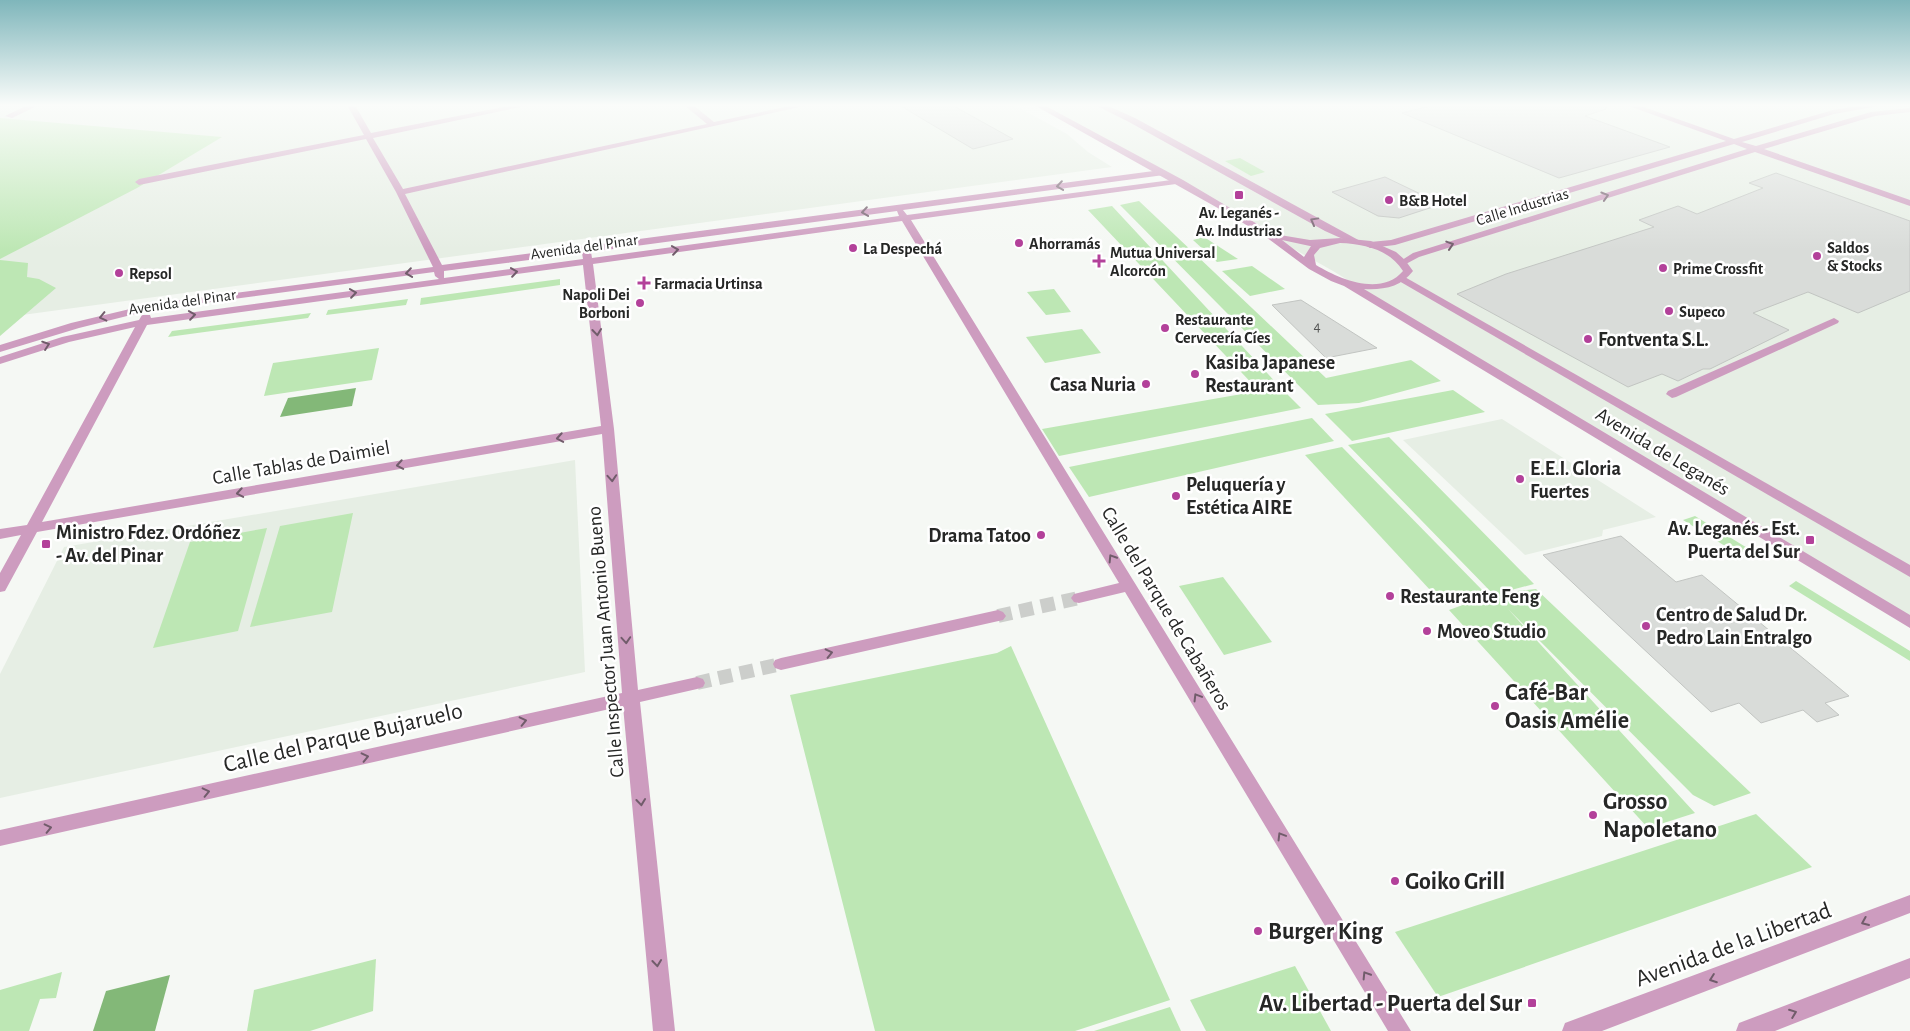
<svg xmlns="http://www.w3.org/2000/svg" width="1910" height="1031" viewBox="0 0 1910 1031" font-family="'Alegreya Sans',sans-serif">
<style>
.built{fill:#e6eee4}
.green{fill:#bde7b4}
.water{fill:#83b878}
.building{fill:#d9dcd9;stroke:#c2c5c2}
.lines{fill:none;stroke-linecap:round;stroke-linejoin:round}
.minor-tunnel{stroke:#cccecb;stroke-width:14;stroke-dasharray:14 8;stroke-linecap:butt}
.minor{fill:#cd9cbf;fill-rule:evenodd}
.tertiary{fill:#cd9cbf;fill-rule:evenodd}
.oneway{stroke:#715c6b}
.poi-dot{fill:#b3419a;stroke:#fff;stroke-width:2}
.labels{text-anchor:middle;stroke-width:5;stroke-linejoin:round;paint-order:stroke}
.far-number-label{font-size:15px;fill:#535453}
.far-poi-label{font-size:16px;font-weight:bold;fill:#262726;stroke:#fff;text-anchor:start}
.far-street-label{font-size:16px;fill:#262726;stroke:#fff}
.poi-label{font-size:20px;font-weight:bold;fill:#262726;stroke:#fff;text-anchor:start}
.street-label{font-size:20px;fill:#262726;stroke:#fff}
.near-poi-label{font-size:24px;font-weight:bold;fill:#262726;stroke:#fff;text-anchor:start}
.near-street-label{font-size:24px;fill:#262726;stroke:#fff}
</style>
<rect width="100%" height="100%" fill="#f5f8f4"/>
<g class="built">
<polygon points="0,105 1014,105 1067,134 1088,152 1112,167 0,318"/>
<polygon points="1037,105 1910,105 1910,625 1333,271"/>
<polygon points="1502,419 1656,517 1603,530 1602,536 1525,555 1403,440"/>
<polygon points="575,460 585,672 0,798 0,674 64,547"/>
</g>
<g class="green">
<polygon points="0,118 222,137 137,188 0,259"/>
<polygon points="1240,158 1265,172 1251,176 1225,161"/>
<polygon points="1139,201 1326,378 1411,360 1441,381 1359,403 1318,405 1120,205"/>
<polygon points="1112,206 1281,388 1301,408 1059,456 1042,429 1259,391 1088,210"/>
<polygon points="1204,237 1238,259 1217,262 1193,240"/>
<polygon points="0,260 28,263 27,277 39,279 56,288 0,336"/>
<polygon points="1252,266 1285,289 1250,296 1222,271"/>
<polygon points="560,279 560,285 420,305 421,298"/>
<polygon points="1054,289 1071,312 1046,315 1027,292"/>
<polygon points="408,299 406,305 326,315 328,310"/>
<polygon points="311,313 308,318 168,337 172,331"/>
<polygon points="1082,329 1101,353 1045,363 1026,337"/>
<polygon points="379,348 372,380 264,396 273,363"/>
<polygon points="1453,390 1485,412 1352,441 1325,414"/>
<polygon points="1312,418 1334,441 1089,497 1069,467"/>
<polygon points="1389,437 1534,584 1500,593 1536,589 1751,793 1714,806 1693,795 1508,609 1695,813 1648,828 1449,610 1493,594 1348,445"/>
<polygon points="1342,447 1487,595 1444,605 1305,455"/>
<polygon points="353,513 332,612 250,627 280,526"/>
<polygon points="1695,516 1749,549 1738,554 1683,520"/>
<polygon points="267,528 238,631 153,648 190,542"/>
<polygon points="1223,577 1272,642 1224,655 1179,586"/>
<polygon points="1796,581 1910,651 1910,661 1789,586"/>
<polygon points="1011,646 1170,1000 1075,1031 875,1031 790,695 997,653"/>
<polygon points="1756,814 1812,867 1438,997 1395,932"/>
<polygon points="376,959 373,1011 310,1031 247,1031 254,990"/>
<polygon points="1295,966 1331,1031 1206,1031 1190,1000"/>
<polygon points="62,972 56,998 40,999 29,1031 0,1031 0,990"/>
<polygon points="1170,1007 1181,1031 1094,1031"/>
</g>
<g class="water">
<polygon points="356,388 352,406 280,417 288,398"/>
<polygon points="170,975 155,1031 93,1031 106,991"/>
</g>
<g class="building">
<polygon points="899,105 952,105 1013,139 973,149"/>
<polygon points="1434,105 1606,105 1606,109 1585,116 1670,147 1559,178 1402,113"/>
<polygon points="1776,173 1910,221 1910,291 1858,313 1808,292 1753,313 1789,330 1710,369 1703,369 1678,381 1662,374 1628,387 1457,294 1506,274 1654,227 1639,220 1678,206 1697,214 1763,188 1749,183"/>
<polygon points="1385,177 1410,189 1442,204 1399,218 1378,216 1332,192"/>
<polygon points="1301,300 1377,348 1326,358 1272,305"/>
<polygon points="1621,536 1676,582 1702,575 1849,696 1825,703 1839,715 1817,722 1803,710 1761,723 1739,703 1711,712 1543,555"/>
</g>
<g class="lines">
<g class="minor-tunnel">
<polyline points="998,616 1079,598"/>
<polyline points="697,683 781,664"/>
</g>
<g class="minor">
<polygon points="28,105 39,105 12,118 5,116"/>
<path d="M347,105H355L371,133L514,105H530L373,138L403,189L707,124L684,105H693L714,122L794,105H809L405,194L442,265L1161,170L1165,173L1164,175L903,210L907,215L1179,179V183L1176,184L911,220L1411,1031H1388L1125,592L1079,603L1074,602L1071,598L1074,594L1119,583L902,221L593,264L614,429L638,690L697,677L703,679L705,683L703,687L697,689L640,702L675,1031H653L623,706L0,846V830L622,693L602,434L37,532L5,591L0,592V573L21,535L0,539V529L27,525L135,327L69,342L0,364V357L62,337L139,320L142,315H150L151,318L439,279L435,276L434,272L151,310L79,328L0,352V345L71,323L151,304L433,267L396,192L366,139L139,185L135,182L139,179L364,135ZM897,211L899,216L592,258L591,252ZM582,253L583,259L444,278V271ZM583,265L601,426L42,522L147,325Z"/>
<polygon points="1095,105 1106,105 1135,118 1362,242 1360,244 1354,244 1325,231 1129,122"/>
<polygon points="1626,105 1638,105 1734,139 1833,110 1864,105 1884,105 1834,114 1742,142 1756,146 1871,112 1910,108 1910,112 1875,116 1764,149 1910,200 1910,206 1755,152 1419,257 1404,265 1399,262 1413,253 1747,149 1734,144 1395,245 1370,248 1365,245 1370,242 1391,240 1726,141"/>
<polygon points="1403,276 1910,565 1910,577 1399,281 1398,279"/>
<polygon points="1834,318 1839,321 1838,323 1676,397 1672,398 1666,394 1668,391"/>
<polygon points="998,610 1003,612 1006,616 1003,620 781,670 775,668 773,664 775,660 781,658"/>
</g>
<g class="tertiary">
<path d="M1034,105H1044L1183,180L1274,234L1310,240L1340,238L1371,241L1396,252L1405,260L1413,271C1401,287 1384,290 1364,289L1910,615V628L1344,286L1331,281L1309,269L1270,240L1232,216ZM1282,240L1310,246H1311L1304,257ZM1340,243C1364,244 1389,249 1403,271C1381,297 1339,279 1316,265L1314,255L1320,248Z"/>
<polygon points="1910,895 1910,913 1602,1031 1562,1031 1565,1023 1573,1020"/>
<polygon points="1910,958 1910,978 1775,1031 1736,1031 1739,1023"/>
</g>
</g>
<defs><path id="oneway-chevron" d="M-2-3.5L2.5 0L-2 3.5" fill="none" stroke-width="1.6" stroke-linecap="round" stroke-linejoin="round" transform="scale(1.25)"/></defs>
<g class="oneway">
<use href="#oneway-chevron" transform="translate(1060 186) rotate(172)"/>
<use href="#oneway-chevron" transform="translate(1605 196) rotate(-17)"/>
<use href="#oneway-chevron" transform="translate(865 212) rotate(172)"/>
<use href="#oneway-chevron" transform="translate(1314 221) rotate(-151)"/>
<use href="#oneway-chevron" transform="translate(1450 245) rotate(-18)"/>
<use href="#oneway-chevron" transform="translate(675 250) rotate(-8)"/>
<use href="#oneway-chevron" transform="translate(514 272) rotate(-8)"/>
<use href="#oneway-chevron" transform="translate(409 273) rotate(172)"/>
<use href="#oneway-chevron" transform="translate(353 293) rotate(-8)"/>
<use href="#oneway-chevron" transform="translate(192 315) rotate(-8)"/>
<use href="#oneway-chevron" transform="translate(103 317) rotate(167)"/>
<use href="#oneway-chevron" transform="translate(597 332) rotate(84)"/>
<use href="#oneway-chevron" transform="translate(46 345) rotate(-19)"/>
<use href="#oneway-chevron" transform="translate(560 438) rotate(170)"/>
<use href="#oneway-chevron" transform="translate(400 465) rotate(170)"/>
<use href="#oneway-chevron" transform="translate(612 478) rotate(86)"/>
<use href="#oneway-chevron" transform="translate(240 493) rotate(170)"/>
<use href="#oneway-chevron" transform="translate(1112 558) rotate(-122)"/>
<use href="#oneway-chevron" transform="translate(626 640) rotate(86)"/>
<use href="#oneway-chevron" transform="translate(829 653) rotate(-13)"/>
<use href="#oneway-chevron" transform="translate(1197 697) rotate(-121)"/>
<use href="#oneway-chevron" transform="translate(523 721) rotate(-13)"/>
<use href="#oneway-chevron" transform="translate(365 757) rotate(-13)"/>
<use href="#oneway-chevron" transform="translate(206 792) rotate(-13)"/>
<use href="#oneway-chevron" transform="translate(641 802) rotate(84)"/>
<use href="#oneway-chevron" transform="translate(48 828) rotate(-13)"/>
<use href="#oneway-chevron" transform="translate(1281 836) rotate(-121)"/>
<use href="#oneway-chevron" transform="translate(1865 922) rotate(157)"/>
<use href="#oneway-chevron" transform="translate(657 963) rotate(84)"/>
<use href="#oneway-chevron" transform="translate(1366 975) rotate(-122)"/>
<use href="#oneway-chevron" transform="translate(1713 979) rotate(160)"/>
<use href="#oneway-chevron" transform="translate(1793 1013) rotate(-21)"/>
</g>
<linearGradient id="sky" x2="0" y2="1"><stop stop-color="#7fb6bb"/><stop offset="0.42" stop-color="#fafcfa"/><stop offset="1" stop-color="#fafcfa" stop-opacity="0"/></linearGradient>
<rect width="1910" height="250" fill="url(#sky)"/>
<g class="poi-dot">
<rect x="1234" y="190" width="10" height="10" rx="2.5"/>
<circle cx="1389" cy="200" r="5"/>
<circle cx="1019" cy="243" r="5"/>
<circle cx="853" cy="248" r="5"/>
<circle cx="1817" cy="256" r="5"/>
<path d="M1096.5 253.5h5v5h5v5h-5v5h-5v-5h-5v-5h5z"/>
<circle cx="1663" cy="268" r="5"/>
<circle cx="119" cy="273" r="5"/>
<path d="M641.5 275.5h5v5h5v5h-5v5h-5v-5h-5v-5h5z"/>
<circle cx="640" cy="303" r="5"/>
<circle cx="1669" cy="311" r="5"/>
<circle cx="1165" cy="328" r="5"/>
<circle cx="1588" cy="339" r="5"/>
<circle cx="1195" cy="374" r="5"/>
<circle cx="1146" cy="384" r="5"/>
<circle cx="1520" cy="479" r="5"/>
<circle cx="1176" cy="496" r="5"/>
<circle cx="1041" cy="535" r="5"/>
<rect x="1805" y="535" width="10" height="10" rx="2.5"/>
<rect x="41" y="539" width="10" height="10" rx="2.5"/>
<circle cx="1390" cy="596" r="5"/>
<circle cx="1646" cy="626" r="5"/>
<circle cx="1427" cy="631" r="5"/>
<circle cx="1495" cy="706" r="5"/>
<circle cx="1593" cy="815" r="5"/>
<circle cx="1395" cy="881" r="5"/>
<circle cx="1258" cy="931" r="5"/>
<rect x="1527" y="998" width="10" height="10" rx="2.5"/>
</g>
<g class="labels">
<g class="far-number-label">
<text x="1317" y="331">4</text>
</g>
<g class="far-poi-label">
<text x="1399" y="206">B&amp;B Hotel</text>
<text x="1239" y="218" text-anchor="middle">Av. Leganés -<tspan x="1239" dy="18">Av. Industrias</tspan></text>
<text x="1029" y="249">Ahorramás</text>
<text x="1827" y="253">Saldos<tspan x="1827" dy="18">&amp; Stocks</tspan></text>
<text x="863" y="254">La Despechá</text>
<text x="1110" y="258">Mutua Universal<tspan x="1110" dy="18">Alcorcón</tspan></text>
<text x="1673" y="274">Prime Crossfit</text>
<text x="129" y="279">Repsol</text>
<text x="654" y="289">Farmacia Urtinsa</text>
<text x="630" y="300" text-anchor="end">Napoli Dei<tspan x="630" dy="18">Borboni</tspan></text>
<text x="1679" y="317">Supeco</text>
<text x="1175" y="325">Restaurante<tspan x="1175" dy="18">Cervecería Cíes</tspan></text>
</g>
<g class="far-street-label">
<text transform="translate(1522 206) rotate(-17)" y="6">Calle Industrias</text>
<text transform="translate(584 246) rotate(-8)" y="6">Avenida del Pinar</text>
<text transform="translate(182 301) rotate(-8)" y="6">Avenida del Pinar</text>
</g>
<g class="poi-label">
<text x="1598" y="346">Fontventa S.L.</text>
<text x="1205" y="369">Kasiba Japanese<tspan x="1205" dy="23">Restaurant</tspan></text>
<text x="1136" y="391" text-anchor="end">Casa Nuria</text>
<text x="1530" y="475">E.E.I. Gloria<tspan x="1530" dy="23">Fuertes</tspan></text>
<text x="1186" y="491">Peluquería y<tspan x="1186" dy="23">Estética AIRE</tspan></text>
<text x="1800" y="535" text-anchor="end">Av. Leganés - Est.<tspan x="1800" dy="23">Puerta del Sur</tspan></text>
<text x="56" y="539">Ministro Fdez. Ordóñez<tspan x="56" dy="23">- Av. del Pinar</tspan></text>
<text x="1031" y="542" text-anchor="end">Drama Tatoo</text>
<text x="1400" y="603">Restaurante Feng</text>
<text x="1656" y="621">Centro de Salud Dr.<tspan x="1656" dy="23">Pedro Lain Entralgo</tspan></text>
<text x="1437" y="638">Moveo Studio</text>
</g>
<g class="street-label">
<text transform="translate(1663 451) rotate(31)" y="7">Avenida de Leganés</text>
<text transform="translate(301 462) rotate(-10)" y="7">Calle Tablas de Daimiel</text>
<text transform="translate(1167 608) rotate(59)" y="7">Calle del Parque de Cabañeros</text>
<text transform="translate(605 642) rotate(-95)" y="7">Calle Inspector Juan Antonio Bueno</text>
</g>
<g class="near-poi-label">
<text x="1505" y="700">Café-Bar<tspan x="1505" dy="28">Oasis Amélie</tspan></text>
<text x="1603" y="809">Grosso<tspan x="1603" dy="28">Napoletano</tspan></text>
<text x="1405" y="889">Goiko Grill</text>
<text x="1268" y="939">Burger King</text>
<text x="1522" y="1011" text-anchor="end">Av. Libertad - Puerta del Sur</text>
</g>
<g class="near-street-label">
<text transform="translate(343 737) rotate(-13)" y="8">Calle del Parque Bujaruelo</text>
<text transform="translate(1733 944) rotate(-20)" y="8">Avenida de la Libertad</text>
</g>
</g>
</svg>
